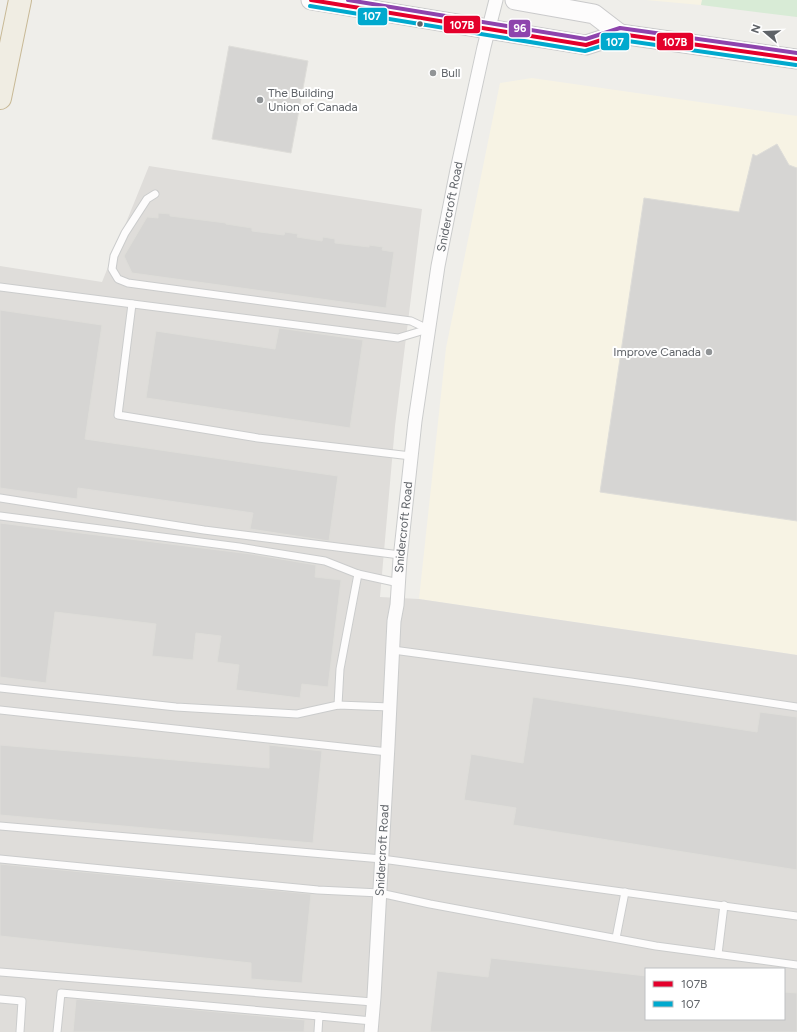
<svg xmlns="http://www.w3.org/2000/svg" width="797" height="1032" viewBox="0 0 797 1032" font-family="Figtree,sans-serif">
<style>
.commercial{fill:#f7f3e4}
.industrial{fill:#dfddda;fill-rule:evenodd}
.green{fill:#d8ebd6}
.building{fill:#d6d5d3;stroke:#deddd9}
.lines{fill:none;stroke-linecap:round;stroke-linejoin:round}
.lane-casing{stroke:#cbcccc;stroke-width:9}
.street-casing{stroke:#cbcccc;stroke-width:15}
.secondary-casing{stroke:#cacacb;stroke-width:21}
.highway-casing{stroke:#c8b996;stroke-width:24}
.lane{stroke:#fdfcfc;stroke-width:7}
.street{stroke:#fdfcfc;stroke-width:13}
.secondary{stroke:#fdfcfc;stroke-width:19}
.highway{stroke:#f0ede3;stroke-width:22}
.bus-1-casing{stroke:#fff;stroke-width:7}
.bus-2-casing{stroke:#fff;stroke-width:7}
.bus-3-casing{stroke:#fff;stroke-width:7}
.bus-1{stroke:#e4002b;stroke-width:4}
.bus-2{stroke:#00a9ce;stroke-width:4}
.bus-3{stroke:#8e44ad;stroke-width:4}
.bus-dot{fill:#5f6368;stroke:#fff;stroke-width:1.5}
.poi-dot{fill:#919496;stroke:#fff;stroke-width:1.5}
.labels{text-anchor:middle;stroke-width:4;stroke-linejoin:round;paint-order:stroke}
.poi-label{font-size:12px;fill:#5f6368;stroke:#fff;text-anchor:start}
.street-label{font-size:12px;fill:#5f6368;stroke:#fff}
.line-badge{stroke:#fff;stroke-width:1.5}
.badge-label{font-size:11px;text-anchor:middle;font-weight:bold;fill:#fff}
</style>
<rect width="100%" height="100%" fill="#efeeea"/>
<g class="commercial">
<polygon points="646,0 702,0 701,5"/>
<polygon points="532,78 797,116 797,655 419,599 446,348 500,83"/>
</g>
<path class="industrial" d="M149,166L422,209L395,426L380,597L419,599L797,655V1032H0V266L102,282ZM646,969H784V1019H646Z"/>
<polygon class="green" points="702,0 797,0 797,17 701,5"/>
<g class="building">
<polygon points="229,46 308,61 291,153 212,139"/>
<polygon points="777,144 789,165 797,168 797,521 600,492 644,198 739,212 753,154 756,156"/>
<polygon points="158,213 170,214 170,216 226,223 226,224 252,228 252,231 284,235 285,232 298,234 297,237 322,241 323,237 335,239 335,243 369,247 369,245 383,247 382,250 394,252 386,308 132,273 124,256 147,217 158,218"/>
<polygon points="0,310 102,325 85,439 338,476 329,541 250,529 253,513 78,488 77,499 0,488"/>
<polygon points="279,328 363,340 350,428 146,398 156,331 275,349"/>
<polygon points="0,523 251,554 316,565 315,577 341,580 328,687 302,684 300,698 236,690 239,665 217,662 221,636 196,633 193,660 152,656 156,624 55,612 46,683 0,677"/>
<polygon points="533,697 757,732 760,712 797,717 797,870 513,825 516,808 464,800 471,754 523,763"/>
<polygon points="0,745 269,768 269,745 322,751 313,843 0,815"/>
<polygon points="0,864 311,894 302,983 251,979 251,963 0,936"/>
<polygon points="491,958 646,976 646,1019 784,1019 784,992 797,993 797,1032 430,1032 437,971 488,977"/>
<polygon points="76,999 305,1020 304,1032 73,1032"/>
</g>
<g class="lines">
<g class="lane-casing">
<g id="lane">
<polyline points="155,194 147,199 125,233 114,256 112,269 118,279 128,283 411,321 428,329"/>
<polyline points="0,287 398,338 428,329"/>
<polyline points="132,304 118,415 258,438 411,456"/>
<polyline points="0,498 204,530 400,555"/>
<polyline points="0,516 239,547 325,561 358,574 399,583"/>
<polyline points="393,650 631,682 797,707"/>
<polyline points="0,688 176,707 297,714 338,705 390,707"/>
<polyline points="338,705 340,669 358,574"/>
<polyline points="0,710 388,752"/>
<polyline points="0,826 382,859 797,916"/>
<polyline points="0,859 318,890 380,893 430,904 656,946 797,965"/>
<polyline points="616,938 625,892"/>
<polyline points="718,954 724,905"/>
<polyline points="0,972 373,1002"/>
<polyline points="0,999 22,1001 20,1032"/>
<polyline points="57,1032 61,993 319,1016"/>
<polyline points="318,1032 319,1016 372,1021"/>
</g>
</g>
<g class="street-casing">
<g id="street">
<path id="s1" d="M371,1032L374,997L388,745L394,621L397,605L400,559L415,421L438,266L457,170L484,47L496,0"/>
</g>
</g>
<g class="secondary-casing">
<g id="secondary">
<polyline points="311,0 586,45 620,34 797,59"/>
<polyline points="515,0 594,14 620,34"/>
</g>
</g>
<g class="highway-casing">
<polyline id="highway" points="0,98 20,0"/>
</g>
<use href="#lane" class="lane"/>
<use href="#street" class="street"/>
<use href="#secondary" class="secondary"/>
<use href="#highway" class="highway"/>
<g class="bus-1-casing">
<polyline id="bus-1" points="311,0 586,45 620,34 797,59"/>
</g>
<g class="bus-2-casing">
<polyline id="bus-2" points="310,6 585,51 621,40 796,65"/>
</g>
<g class="bus-3-casing">
<polyline id="bus-3" points="348,0 586,39 620,28 797,53"/>
</g>
<use href="#bus-1" class="bus-1"/>
<use href="#bus-2" class="bus-2"/>
<use href="#bus-3" class="bus-3"/>
</g>
<circle class="bus-dot" cx="420" cy="24" r="3.5"/>
<g class="poi-dot">
<circle cx="433" cy="73" r="4"/>
<circle cx="260" cy="100" r="4"/>
<circle cx="709" cy="352" r="4"/>
</g>
<g class="labels">
<g class="poi-label">
<text x="441" y="77">Bull</text>
<text x="268" y="97">The Building<tspan x="268" dy="14">Union of Canada</tspan></text>
<text x="701" y="356" text-anchor="end">Improve Canada</text>
</g>
<g class="street-label">
<text dy="4" stroke="none"><textPath href="#s1" startOffset="830">Snidercroft Road</textPath></text>
<text dy="4" stroke="none"><textPath href="#s1" startOffset="506">Snidercroft Road</textPath></text>
<text dy="4" stroke="none"><textPath href="#s1" startOffset="182">Snidercroft Road</textPath></text>
</g>
</g>
<g class="line-badge">
<rect x="357" y="7" width="31" height="19" rx="4" fill="#00a9ce"/>
<rect x="443" y="15" width="38" height="19" rx="4" fill="#e4002b"/>
<rect x="508" y="19" width="23" height="19" rx="4" fill="#8e44ad"/>
<rect x="656" y="32" width="38" height="19" rx="4" fill="#e4002b"/>
<rect x="600" y="32" width="30" height="19" rx="4" fill="#00a9ce"/>
</g>
<g class="badge-label">
<text x="372" y="20">107</text>
<text x="462" y="29">107B</text>
<text x="520" y="32">96</text>
<text x="675" y="46">107B</text>
<text x="615" y="46">107</text>
</g>
<rect x="645" y="968" width="140" height="52" fill="#ffffff" stroke="#bfc1c3"/>
<rect x="653" y="981" width="20" height="6" fill="#e4002b" stroke="#bfc1c3"/>
<text x="681" y="988" font-size="12" fill="#5f6368">107B</text>
<rect x="653" y="1001" width="20" height="6" fill="#00a9ce" stroke="#bfc1c3"/>
<text x="681" y="1008" font-size="12" fill="#5f6368">107</text>
<g transform="translate(765 32) rotate(289)" stroke="#ffffff" stroke-width="3" paint-order="stroke">
<path d="M0-3L7 15L0 10L-7 15Z" fill="#5f6368"/>
<text y="-6" font-size="11" font-weight="bold" text-anchor="middle" fill="#5f6368">N</text>
</g>
</svg>
